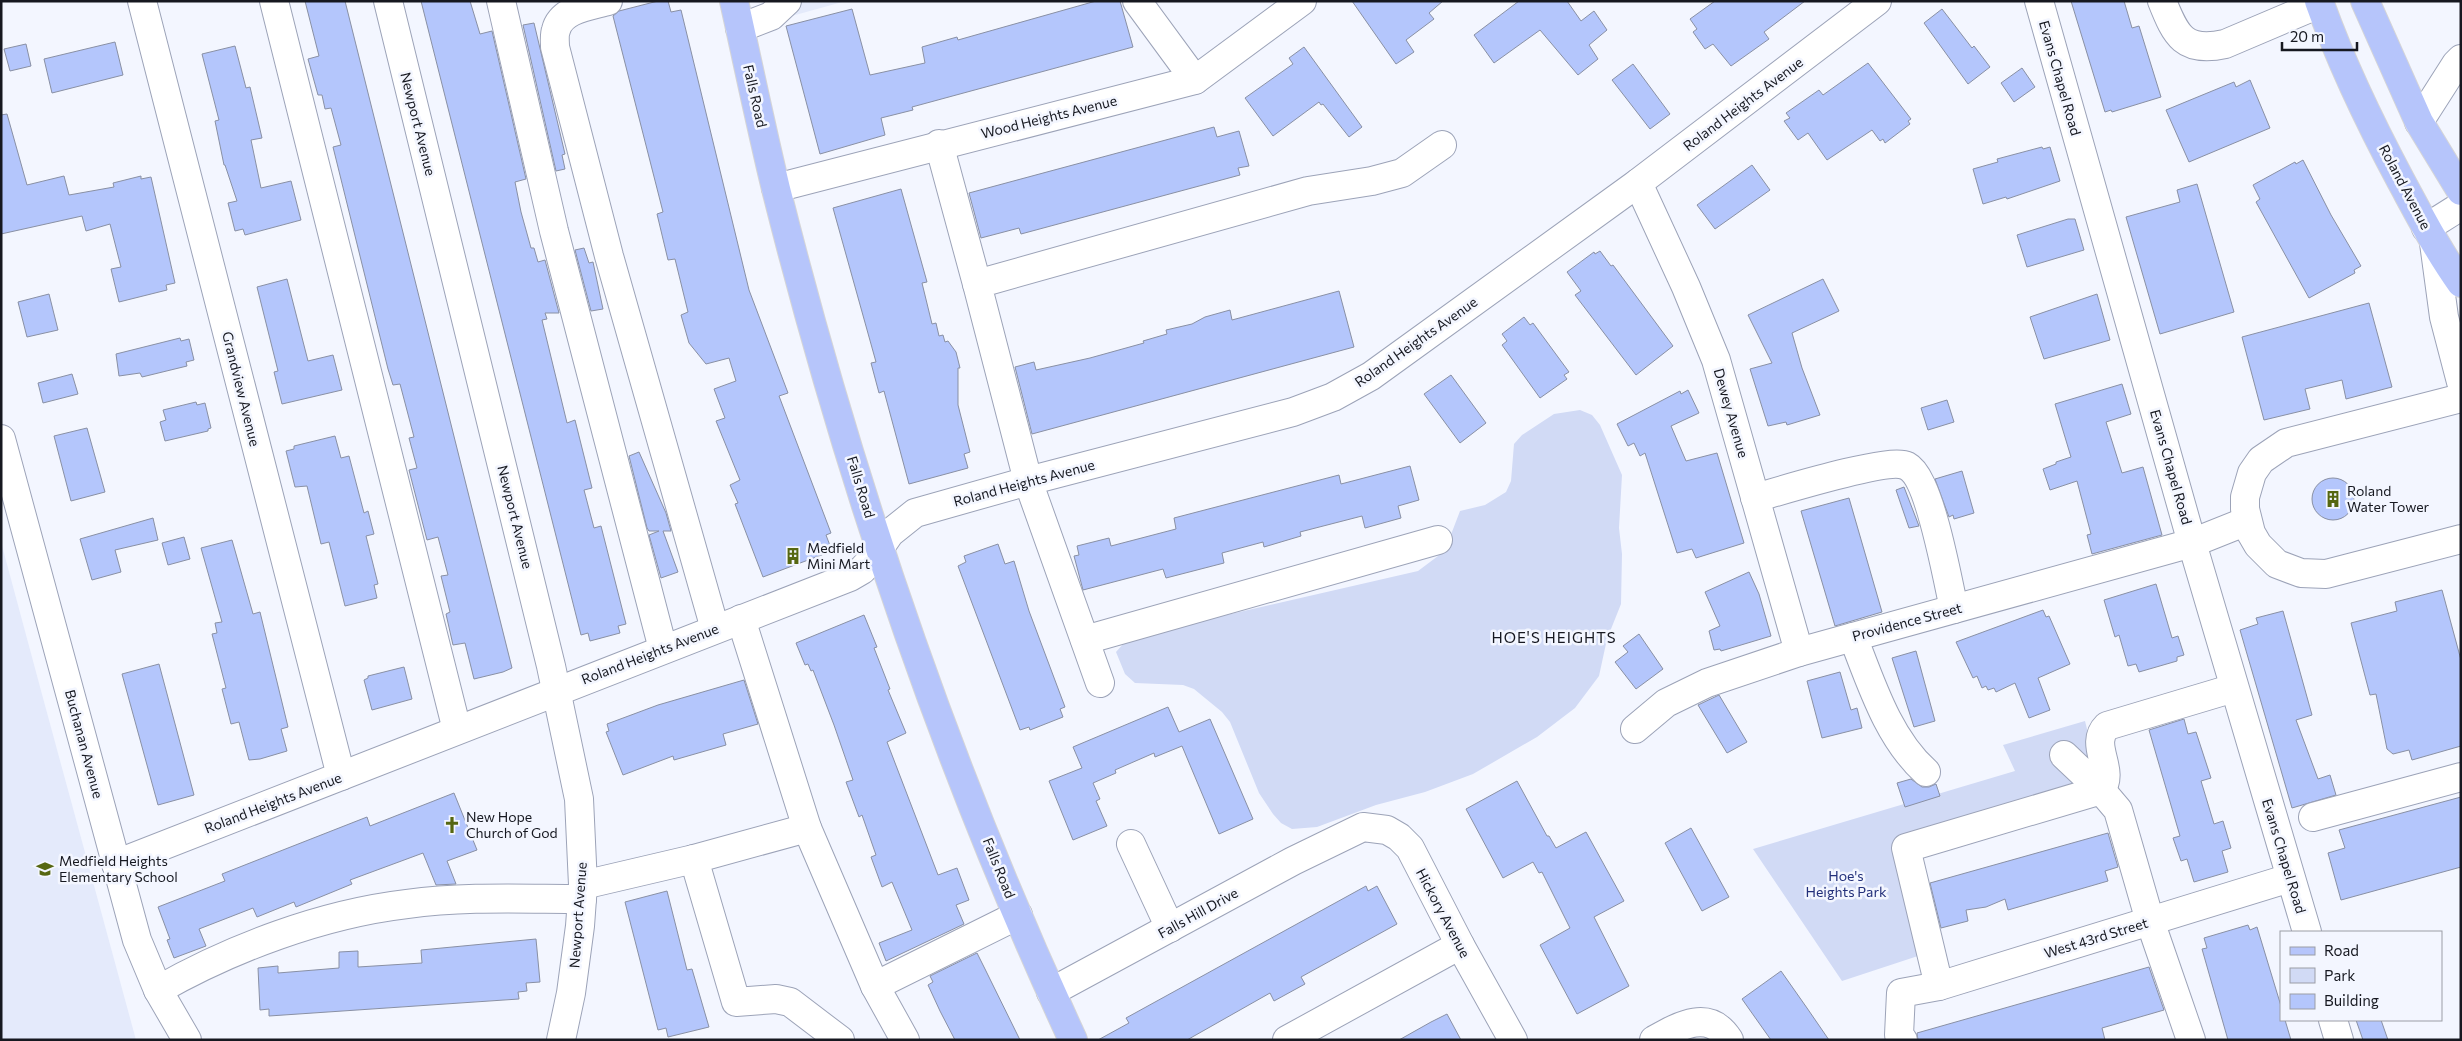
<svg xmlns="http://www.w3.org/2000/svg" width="2462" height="1041" viewBox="0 0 2462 1041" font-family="Commissioner,sans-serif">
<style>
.built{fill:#e4eafb}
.green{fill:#d1daf5}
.building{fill:#b4c6fc;stroke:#8990a4}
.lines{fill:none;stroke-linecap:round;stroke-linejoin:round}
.minor-casing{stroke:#9ca3b8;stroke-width:30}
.major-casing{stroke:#d5d5d7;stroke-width:30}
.minor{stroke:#fff;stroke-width:28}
.major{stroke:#b6c5fb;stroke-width:28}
.labels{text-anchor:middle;stroke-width:5;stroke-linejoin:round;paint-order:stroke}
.street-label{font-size:14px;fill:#161820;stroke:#f3f6ff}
.poi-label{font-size:14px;fill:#161820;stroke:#f3f6ff;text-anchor:start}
.park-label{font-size:14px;fill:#222f7a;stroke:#f3f6ff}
.neighbourhood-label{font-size:15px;letter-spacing:1px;fill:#161820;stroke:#f3f6ff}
</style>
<rect width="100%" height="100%" fill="#f3f6ff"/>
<g class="built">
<polygon points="765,1 846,1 770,22"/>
<polygon points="1,542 43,698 136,1040 1,1040"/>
</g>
<g class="green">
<polygon points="1580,410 1592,415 1600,425 1622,475 1619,528 1622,554 1621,604 1607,639 1599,676 1575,708 1537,737 1473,774 1425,792 1376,805 1317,827 1292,829 1281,823 1273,814 1259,793 1230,722 1222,712 1194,689 1183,685 1135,683 1125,674 1116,652 1124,643 1161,630 1418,571 1438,556 1447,545 1460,511 1485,505 1506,492 1511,481 1514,444 1522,435 1554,414"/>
<polygon points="2085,721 2100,781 1894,841 1924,954 1842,981 1753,849 2015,771 2003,745"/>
</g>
<g class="building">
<polygon points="305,1 345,1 512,668 503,672 474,679 465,643 453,645 446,614 450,612 441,576 448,575 438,537 427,540 409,470 417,468 409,438 414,437 400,384 393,385 388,369 333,147 341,145 331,108 325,109 322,95 318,95 308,59 319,56"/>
<polygon points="421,1 470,1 480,34 492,31 526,179 515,182 521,212 531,248 534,248 538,262 545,260 559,313 545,313 547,319 542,320 567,423 575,420 592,488 584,490 594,528 601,526 626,624 618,626 620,633 590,641 588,633 581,635"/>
<polygon points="658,1 668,1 671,12 681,10 749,290 788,393 779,396 831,533 826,535 832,551 763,577 735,504 738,503 730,485 740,480 716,421 725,418 714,389 736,381 729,358 706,364 689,343 681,315 688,312 675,259 668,260 657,214 663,212 613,16 619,11"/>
<polygon points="1096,1 1120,1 1133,47 912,107 913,110 881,118 885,135 820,154 786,26 852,9 870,75 925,63 922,47 957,37 958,40"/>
<polygon points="1352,1 1443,1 1429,13 1434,19 1406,40 1414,52 1396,64"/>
<polygon points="1519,1 1567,1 1581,21 1594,11 1607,30 1589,45 1598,59 1578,75 1540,30 1494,63 1474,35"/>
<polygon points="1715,1 1805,1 1764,32 1769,39 1731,66 1713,44 1705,49 1693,32 1697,29 1690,19"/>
<polygon points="2071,1 2124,1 2132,28 2139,26 2161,97 2112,112 2111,110 2105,112"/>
<polygon points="1942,9 1972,48 1974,46 1990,67 1968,84 1924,23"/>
<polygon points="534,23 565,154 562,155 565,169 556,171 523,25"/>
<polygon points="115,42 123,75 52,93 44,59"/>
<polygon points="26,44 31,66 10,71 4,49"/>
<polygon points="235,46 246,88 250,87 262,138 251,140 261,188 291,181 301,220 245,235 243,229 235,231 228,203 237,201 225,165 224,165 215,121 219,120 202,54"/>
<polygon points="1304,47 1362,127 1349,137 1323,104 1321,105 1319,102 1273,136 1245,98 1293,64 1289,58"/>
<polygon points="1868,63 1911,119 1908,121 1910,124 1885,143 1883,139 1880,141 1872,130 1827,160 1808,133 1798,140 1784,121 1790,118 1786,113 1819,90 1823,95"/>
<polygon points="1633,64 1670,114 1650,129 1612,80"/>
<polygon points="2022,68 2035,87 2014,102 2001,83"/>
<polygon points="2250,80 2270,128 2189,162 2166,110 2234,82 2236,87"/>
<polygon points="7,114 27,185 64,176 69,195 114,187 113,183 141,176 141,179 151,177 175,283 166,285 167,290 119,302 111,269 121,267 110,224 86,231 82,216 1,234 1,115"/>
<polygon points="1214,127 1217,137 1239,131 1249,166 1238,168 1240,175 1021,234 1019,228 981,238 969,193"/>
<polygon points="2042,147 2043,149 2050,147 2060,181 2007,199 2006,197 1983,204 1973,169 1998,162 1997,159"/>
<polygon points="2303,160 2331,215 2361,266 2354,270 2355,273 2309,298 2256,202 2260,199 2253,185 2295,162 2296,164"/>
<polygon points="1752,165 1770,190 1715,229 1697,205"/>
<polygon points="2197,184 2234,312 2160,334 2126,217 2180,202 2177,190"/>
<polygon points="901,189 927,282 922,283 932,324 936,323 939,336 943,335 945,342 948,341 956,352 960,368 958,368 958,405 970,452 964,454 968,468 909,484 884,391 879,393 871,363 876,362 833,208"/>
<polygon points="2068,219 2075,219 2084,250 2027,267 2017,235"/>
<polygon points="584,248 589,263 593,262 603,309 591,311 575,250"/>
<polygon points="1600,251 1611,266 1613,265 1673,346 1636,375 1575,295 1581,291 1567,272 1594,252 1595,254"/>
<polygon points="287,279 308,361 333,355 342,390 282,404 274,372 278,371 257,287"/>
<polygon points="1823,279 1839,311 1792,333 1802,368 1820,415 1787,425 1786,422 1768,426 1750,369 1772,363 1748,315"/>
<polygon points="1339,291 1354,347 1032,434 1015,367 1034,362 1036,370 1090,358 1144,343 1143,341 1167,334 1166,330 1192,324 1205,317 1230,310 1232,320"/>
<polygon points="49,294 58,330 27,337 18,302"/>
<polygon points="2097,294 2110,340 2044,359 2030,317"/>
<polygon points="2369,303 2392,387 2346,399 2342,380 2305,389 2310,409 2264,420 2242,337"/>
<polygon points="1524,317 1530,325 1533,323 1569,372 1564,375 1567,379 1540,398 1502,345 1507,341 1502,334"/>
<polygon points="180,338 181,341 189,339 194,360 186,362 187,366 142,377 140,373 119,376 116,354"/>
<polygon points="72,374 78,394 43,403 38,383"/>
<polygon points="1451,375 1486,423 1460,443 1424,394"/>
<polygon points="2122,384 2131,414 2106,422 2122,473 2143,467 2162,535 2092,554 2087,535 2091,534 2077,481 2050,490 2043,469 2056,464 2056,462 2071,457 2055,404"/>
<polygon points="1688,390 1699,413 1671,426 1686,461 1717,453 1744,543 1696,558 1692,549 1677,553 1645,453 1640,456 1634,443 1628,446 1617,424 1680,391 1681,394"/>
<polygon points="1947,400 1954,422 1928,430 1921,408"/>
<polygon points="196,402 197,405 205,403 211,428 208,429 208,431 165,441 160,422 166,420 163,410"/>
<polygon points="87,428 105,492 71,501 54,436"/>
<polygon points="335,436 341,458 349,456 364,513 368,511 374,534 366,536 378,584 374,585 377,598 345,606 329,542 321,544 307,486 295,487 286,451 294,449 294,446"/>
<polygon points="639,452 666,513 671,531 663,531 678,572 661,578 649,535 659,531 649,531 647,528 629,456"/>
<polygon points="1410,466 1419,500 1398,506 1401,518 1365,528 1362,516 1300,532 1301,536 1264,547 1263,542 1222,553 1224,563 1166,578 1163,569 1083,590 1074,556 1079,555 1077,546 1109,538 1111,546 1176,529 1174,518 1339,475 1341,484"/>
<polygon points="1962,471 1974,513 1954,519 1953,515 1949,517 1935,479"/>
<circle cx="2333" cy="499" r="21"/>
<polygon points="1904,487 1919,526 1909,528 1896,490"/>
<polygon points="1849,498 1882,612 1835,626 1801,511"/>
<polygon points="153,518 158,540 115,550 121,572 92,580 80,539"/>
<polygon points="184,537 190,559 168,565 162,543"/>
<polygon points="232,540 253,614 260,612 288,727 281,729 287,751 260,759 249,760 239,722 231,724 222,689 226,688 212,634 217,633 215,623 222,622 201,548"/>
<polygon points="998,544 1005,564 1014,561 1029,611 1065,707 1060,709 1063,717 1030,730 1029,727 1020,730 958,566 966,562 964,556"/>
<polygon points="1749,572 1759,594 1771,636 1721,651 1720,649 1714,650 1709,631 1720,626 1705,592"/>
<polygon points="2156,584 2172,638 2178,636 2184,655 2177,657 2177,661 2139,672 2136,664 2128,666 2119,635 2115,637 2104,600"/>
<polygon points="2442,590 2461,660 2461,746 2412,760 2409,750 2393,754 2387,749 2376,694 2370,695 2351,623 2397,611 2395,602"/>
<polygon points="2043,610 2046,617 2049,616 2070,664 2038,678 2050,710 2029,718 2015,683 1996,692 1994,688 1988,690 1986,686 1982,688 1977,676 1973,678 1956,642"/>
<polygon points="2283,611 2312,715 2296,720 2318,779 2330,775 2336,795 2292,808 2240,630 2258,624 2256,618"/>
<polygon points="864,615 877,647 874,648 890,689 888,690 906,733 887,742 938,875 957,868 969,900 956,905 964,924 886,961 879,943 912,930 892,882 882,887 871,857 876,855 862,815 859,817 846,782 853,780 834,725 813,670 811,671 808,664 805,665 796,643"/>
<polygon points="1639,634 1663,669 1636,689 1615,662 1628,652 1623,646"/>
<polygon points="1916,651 1935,721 1914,727 1892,658"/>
<polygon points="159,664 194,795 158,805 122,674"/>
<polygon points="404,667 412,699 372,710 364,680 368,678 368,676"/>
<polygon points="1840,672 1851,710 1857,708 1862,728 1822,738 1807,681"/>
<polygon points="744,680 758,724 723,734 726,745 674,760 673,756 623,775 606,732 609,731 607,724 658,705"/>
<polygon points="1719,695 1747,742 1727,753 1698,705"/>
<polygon points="1168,707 1179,732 1210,719 1253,819 1219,834 1182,746 1155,757 1154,753 1115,770 1116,773 1093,783 1100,799 1096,801 1107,826 1073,840 1049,781 1082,768 1073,747"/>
<polygon points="2184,719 2188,734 2196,732 2211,778 2201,781 2214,824 2223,821 2231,848 2222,851 2228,872 2194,882 2187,859 2181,861 2173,838 2180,836 2149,730"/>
<polygon points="1911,779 1922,787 1929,787 1936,784 1940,796 1905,807 1897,783"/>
<polygon points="1517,781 1547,836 1549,836 1556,848 1586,832 1624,901 1594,917 1629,986 1577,1014 1540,945 1570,928 1542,872 1539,873 1533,862 1503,878 1466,809"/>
<polygon points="454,793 477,850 447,861 456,884 436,885 423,853 350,880 352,884 296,907 294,902 257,917 253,908 199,929 206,946 174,958 167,940 170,939 158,907 225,881 222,874 288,848 367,817 370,826"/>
<polygon points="2461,797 2461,867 2341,900 2328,853 2345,848 2339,830"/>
<polygon points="1691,828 1729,897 1702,911 1665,843"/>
<polygon points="2108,833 2118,867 2105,871 2108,881 2008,910 2005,899 1986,907 1966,910 1968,921 1941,928 1930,883"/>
<polygon points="1366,886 1368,891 1377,886 1397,924 1301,977 1305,984 1274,1001 1270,993 1187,1040 1098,1040 1129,1023 1126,1018"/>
<polygon points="667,891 687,970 692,969 709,1027 668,1037 666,1028 658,1030 625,902"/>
<polygon points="2248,925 2250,930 2257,927 2281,1006 2281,1020 2285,1020 2291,1040 2228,1040 2202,949 2207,948 2204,938"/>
<polygon points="536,939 540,982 526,983 527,991 518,992 519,999 269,1016 269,1009 260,1010 258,968 278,966 278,973 339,968 339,952 358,951 358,967 422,963 421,950"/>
<polygon points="977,953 985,969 1020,1040 955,1040 940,1011 928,985 933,982 930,976"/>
<polygon points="2149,967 2164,1010 2102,1028 2105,1040 1918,1040 1917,1033"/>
<polygon points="1781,971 1807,1008 1829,1040 1771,1040 1742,999"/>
<polygon points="1447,1014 1461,1040 1399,1040 1431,1022"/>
<polygon points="2356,1020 2381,1020 2388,1040 2363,1040"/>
</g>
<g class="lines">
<g class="minor-casing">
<g id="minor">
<polyline points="142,1 341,776"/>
<polyline points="274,1 457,730"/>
<polyline points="388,1 551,666 579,799 583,885 580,926 571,993 561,1040"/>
<polyline points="501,1 554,231 663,649"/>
<path d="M608,1C590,6 561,9 556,30C554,35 555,42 555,47L609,256L715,629"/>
<polyline points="1137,1 1195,80"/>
<polyline points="2039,1 2192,543 2307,932"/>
<path d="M2162,1C2176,36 2184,53 2225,44L2319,4"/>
<polyline points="740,28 771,16 787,1"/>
<polyline points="2419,122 2456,64 2461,59"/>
<polyline points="939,144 977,284"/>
<polyline points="1638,183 1686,287 1716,360 1799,652"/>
<polyline points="776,188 1195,80 1302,1"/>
<polyline points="2426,228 2461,206"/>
<polyline points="2434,243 2444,317 2461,382"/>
<polyline points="2461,398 2286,443 2261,460 2252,473 2245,497 2245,509 2251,533 2258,545 2277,564 2301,573 2326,574 2461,539"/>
<polyline points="1,439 137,940 158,990 187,1040"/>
<path d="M1755,498C1780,491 1889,457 1907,466C1930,478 1948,582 1954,609"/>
<polyline points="741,619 807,828"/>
<path d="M1853,637C1871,683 1888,738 1926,772"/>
<polyline points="1085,640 1438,540"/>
<polyline points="1100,683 1028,481 977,284 1308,191 1372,181 1402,173 1442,145"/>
<polyline points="1635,729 1666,703 1707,683 1799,652 2192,543 2247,521"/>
<path d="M2064,755L2101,790C2116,769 2088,745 2107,726L2234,688"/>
<polyline points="2313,817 2461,777"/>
<polyline points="1131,844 1170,928"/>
<polyline points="694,859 736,1002 776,999 790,1002 840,1040"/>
<polyline points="116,864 850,577 862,570 872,559 890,533 915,513 1028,481 1293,412 1333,397 1371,376 1638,183 1877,1"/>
<polyline points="583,885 694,859 807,828 875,986 905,1040"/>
<polyline points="875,986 1018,915"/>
<polyline points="1939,986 1906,848 2101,790 2118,810 2150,921 2191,1040"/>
<path d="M158,990C232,948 322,914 407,904C465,896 524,899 582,899"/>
<polyline points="1051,992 1293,861 1363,827 1387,830 1399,837 1410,848 1460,945 1513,1040"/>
<polyline points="2333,1020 2339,1040"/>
<polyline points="1287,1040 1460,945"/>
<path d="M1654,1040C1679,1026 1709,1008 1729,1040"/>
<polyline points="1903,1040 1899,1035 1901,993 1939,986 2290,878"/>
</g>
</g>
<g class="major-casing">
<g id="major">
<path d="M734,1C748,64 761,127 776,189C849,480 947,768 1073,1040"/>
<path d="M2319,1C2341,63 2370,123 2401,181C2420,216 2438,251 2461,283"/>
<polyline points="2365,1 2419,122 2461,191"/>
</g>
</g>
<use href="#minor" class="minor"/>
<use href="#major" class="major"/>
</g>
<defs>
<g id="building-bare" transform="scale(1.35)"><path d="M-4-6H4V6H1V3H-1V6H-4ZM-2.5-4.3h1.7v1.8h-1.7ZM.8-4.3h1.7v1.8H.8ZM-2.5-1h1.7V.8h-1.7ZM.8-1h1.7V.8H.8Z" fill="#566711" stroke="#f3f6ff" stroke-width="2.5" paint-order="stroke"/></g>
<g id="church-bare" transform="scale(1.35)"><path d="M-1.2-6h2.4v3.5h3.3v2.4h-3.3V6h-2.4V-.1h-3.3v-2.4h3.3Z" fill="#566711" stroke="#f3f6ff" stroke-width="2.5" paint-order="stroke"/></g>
<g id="school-bare" transform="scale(1.35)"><path d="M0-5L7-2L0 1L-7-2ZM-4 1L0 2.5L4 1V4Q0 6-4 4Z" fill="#566711" stroke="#f3f6ff" stroke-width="2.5" paint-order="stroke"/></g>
</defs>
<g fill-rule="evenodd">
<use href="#building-bare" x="2333" y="499"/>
<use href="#building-bare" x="793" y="556"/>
<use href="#church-bare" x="452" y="825"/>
<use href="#school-bare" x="45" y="869"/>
</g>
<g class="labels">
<g class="street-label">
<text transform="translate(2060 78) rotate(74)" y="5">Evans Chapel Road</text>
<text transform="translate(755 96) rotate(77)" y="5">Falls Road</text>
<text transform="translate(1743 104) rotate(-37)" y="5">Roland Heights Avenue</text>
<text transform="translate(1049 117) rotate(-14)" y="5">Wood Heights Avenue</text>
<text transform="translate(418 124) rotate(76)" y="5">Newport Avenue</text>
<text transform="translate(2405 187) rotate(62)" y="5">Roland Avenue</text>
<text transform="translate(1416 342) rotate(-35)" y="5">Roland Heights Avenue</text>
<text transform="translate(241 389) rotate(76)" y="5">Grandview Avenue</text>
<text transform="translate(1731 413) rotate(74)" y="5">Dewey Avenue</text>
<text transform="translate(2171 467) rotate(74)" y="5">Evans Chapel Road</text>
<text transform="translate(1024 483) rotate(-15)" y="5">Roland Heights Avenue</text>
<text transform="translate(861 487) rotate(73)" y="5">Falls Road</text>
<text transform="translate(515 517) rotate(76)" y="5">Newport Avenue</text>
<text transform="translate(1907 622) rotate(-15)" y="5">Providence Street</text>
<text transform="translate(650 654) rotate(-21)" y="5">Roland Heights Avenue</text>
<text transform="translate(84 744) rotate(75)" y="5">Buchanan Avenue</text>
<text transform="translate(273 803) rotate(-21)" y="5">Roland Heights Avenue</text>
<text transform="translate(2284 856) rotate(73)" y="5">Evans Chapel Road</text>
<text transform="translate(999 868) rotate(68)" y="5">Falls Road</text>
<text transform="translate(1198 913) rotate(-29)" y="5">Falls Hill Drive</text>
<text transform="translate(1443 913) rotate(62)" y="5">Hickory Avenue</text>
<text transform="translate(578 915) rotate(-86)" y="5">Newport Avenue</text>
<text transform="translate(2096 938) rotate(-17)" y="5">West 43rd Street</text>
</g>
<g class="poi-label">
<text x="2347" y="496">Roland<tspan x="2347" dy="16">Water Tower</tspan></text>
<text x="807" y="553">Medfield<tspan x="807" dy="16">Mini Mart</tspan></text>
<text x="466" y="822">New Hope<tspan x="466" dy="16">Church of God</tspan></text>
<text x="59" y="866">Medfield Heights<tspan x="59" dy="16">Elementary School</tspan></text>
</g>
<g class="park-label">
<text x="1846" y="881">Hoe's<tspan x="1846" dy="16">Heights Park</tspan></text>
</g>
<g class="neighbourhood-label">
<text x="1554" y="643">HOE'S HEIGHTS</text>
</g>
</g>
<rect width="2462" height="1041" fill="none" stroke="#161820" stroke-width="5"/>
<rect x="2280" y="931" width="162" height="90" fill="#f3f6ff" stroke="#9b9da6"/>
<rect x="2290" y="947" width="25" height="8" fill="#b6c5fb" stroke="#9b9da6"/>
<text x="2324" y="956" font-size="15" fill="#161820">Road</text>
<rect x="2290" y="968" width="25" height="15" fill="#d1daf5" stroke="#9b9da6"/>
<text x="2324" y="981" font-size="15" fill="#161820">Park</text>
<rect x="2290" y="994" width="25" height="15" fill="#b4c6fc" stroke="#9b9da6"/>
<text x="2324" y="1006" font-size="15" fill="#161820">Building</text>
<path d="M2282 42v8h75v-8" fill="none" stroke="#161820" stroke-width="2.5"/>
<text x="2290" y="42" font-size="15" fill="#161820" stroke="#f3f6ff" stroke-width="4" paint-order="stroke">20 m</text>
</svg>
